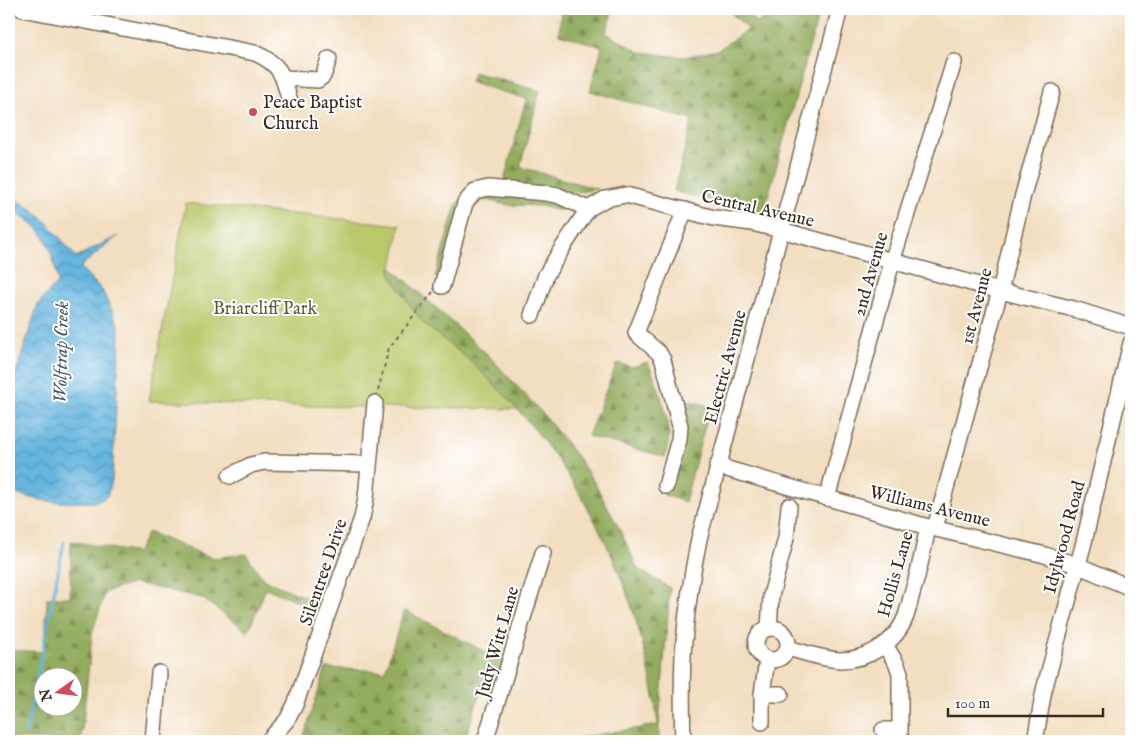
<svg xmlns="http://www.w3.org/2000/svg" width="1140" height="750" viewBox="0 0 1140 750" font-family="'IM FELL English',serif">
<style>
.green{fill:#bac86a;stroke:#7a7944}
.forest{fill:url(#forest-firs);stroke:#676b3e;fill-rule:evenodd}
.water{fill:url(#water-waves);stroke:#50707e}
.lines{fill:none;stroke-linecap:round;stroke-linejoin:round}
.stream{stroke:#65b5df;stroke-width:3}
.minor-casing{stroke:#7b6957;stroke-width:18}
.path{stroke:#7b6957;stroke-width:2;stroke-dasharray:4 4;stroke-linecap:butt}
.minor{stroke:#fff;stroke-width:15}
.poi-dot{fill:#d1495b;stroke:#fff;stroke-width:2}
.labels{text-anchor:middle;stroke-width:4;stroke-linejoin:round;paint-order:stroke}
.poi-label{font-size:18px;fill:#3b2a1e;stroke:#fff;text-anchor:start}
.street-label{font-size:18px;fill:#3b2a1e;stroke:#fff}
.park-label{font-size:18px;fill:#615935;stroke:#fff}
.water-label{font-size:19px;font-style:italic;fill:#4a5b62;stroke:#fff}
</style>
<defs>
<pattern id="forest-firs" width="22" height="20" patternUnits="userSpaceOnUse" patternTransform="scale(1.25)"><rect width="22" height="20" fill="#93ac5e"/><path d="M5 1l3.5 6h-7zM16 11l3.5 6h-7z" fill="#798c4d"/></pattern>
<pattern id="water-waves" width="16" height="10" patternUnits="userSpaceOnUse" patternTransform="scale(1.25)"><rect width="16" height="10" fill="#65b5df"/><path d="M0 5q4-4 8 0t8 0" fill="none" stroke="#5493b4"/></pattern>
</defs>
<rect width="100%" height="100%" fill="#fff"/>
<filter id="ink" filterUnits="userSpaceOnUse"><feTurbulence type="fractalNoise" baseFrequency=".02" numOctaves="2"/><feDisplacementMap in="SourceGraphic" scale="10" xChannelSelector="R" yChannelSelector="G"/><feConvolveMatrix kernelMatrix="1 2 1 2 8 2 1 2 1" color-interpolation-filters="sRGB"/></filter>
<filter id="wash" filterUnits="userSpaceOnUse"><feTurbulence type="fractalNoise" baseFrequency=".0096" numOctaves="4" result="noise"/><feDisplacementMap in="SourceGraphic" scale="20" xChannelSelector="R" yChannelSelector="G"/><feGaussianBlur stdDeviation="1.12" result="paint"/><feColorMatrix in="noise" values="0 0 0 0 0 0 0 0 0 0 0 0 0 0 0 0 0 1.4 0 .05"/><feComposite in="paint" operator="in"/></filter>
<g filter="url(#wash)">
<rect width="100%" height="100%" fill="#f2dec0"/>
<polygon class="green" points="186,203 400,225 391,273 473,363 519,409 294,406 149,401"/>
<g class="forest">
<polygon points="561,9 613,9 606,33 640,52 684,57 718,50 748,29 727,9 742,9 757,23 777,9 820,9 763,215 674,191 692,120 590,91 602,47 559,34"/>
<polygon points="473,72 540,91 520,167 597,189 571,193 559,211 541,206 508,205 485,200 472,204 446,280 435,277 456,205 459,201 501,192 526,99 470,82"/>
<path d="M391,267L486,353L543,414L579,459L595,484L619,528L638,569L670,588L659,725V741H575L576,738L658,725C644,604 591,486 506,397C491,381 476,366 459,352C449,343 437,335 427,326C415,316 399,287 390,274Z"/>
<path d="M647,362C654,371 669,420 669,433C669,441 667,449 665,457L588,436L617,363L633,367Z"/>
<polygon points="669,395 710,406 685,502 664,495 678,447"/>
<path d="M148,532L212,558L246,554L264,580L320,603L317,610L266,588L248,632L202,598L135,583L105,592L92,634L81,741L9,738V650L45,652L47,598L70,597L71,541L137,553ZM42,678H72V708H42Z"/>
<polygon points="404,610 505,662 499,680 485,679 464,741 302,741 326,668 385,671"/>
</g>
<path class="water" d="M9,195L35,211L46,221L76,257L118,236L82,265L81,268L102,290L118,324L120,336L112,481L107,496C98,504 89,502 78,502C53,503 32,500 9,491L10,391L38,304L58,282C57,275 55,267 53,259C44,229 34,224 9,207Z"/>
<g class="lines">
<polyline class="stream" points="26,733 64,542"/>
</g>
</g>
<g filter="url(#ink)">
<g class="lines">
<g class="minor-casing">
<g id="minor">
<path d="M22,9L255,53C282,65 283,76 290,102"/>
<polyline points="284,78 318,80 323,76 329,59"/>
<polyline points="442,286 465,203 475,191 488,188 546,193 557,195 588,209"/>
<polyline points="532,315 546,275 563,247 588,209 605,199 626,195 714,218 752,223 781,230 1000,291 1074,309 1131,327"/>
<polyline points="717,466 928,527 1045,555 1077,565 1131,588"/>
<polyline points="230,476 251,465 264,462 369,464"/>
<polyline points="666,486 679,439 680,426 663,360 659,353 636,333 685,210"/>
<polyline points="827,498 892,262 954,62"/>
<polyline points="935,528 1000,291 1023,195 1052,92"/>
<circle cx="772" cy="644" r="16"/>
<polyline points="769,628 771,596 786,538 789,506"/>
<polyline points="885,645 896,663 900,673 900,741"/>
<path d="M788,648C805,653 822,659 840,660C868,660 896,643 906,616C909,607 911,596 914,587C920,567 924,547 928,527"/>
<polyline points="762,694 781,694"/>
<polyline points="762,722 762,694 767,660"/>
<polyline points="883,730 899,730"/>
<polyline points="153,741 159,673"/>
<polyline points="268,741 287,720 295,705 362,518 366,498 375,403"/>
<polyline points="485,741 543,553"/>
<path d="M683,741C682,708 681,675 684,642C687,607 692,573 699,539L840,9"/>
<polyline points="1035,741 1044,690 1084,542 1131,343"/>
</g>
</g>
<polyline class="path" points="378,391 389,348 433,292"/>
<use href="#minor" class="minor"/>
</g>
</g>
<circle class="poi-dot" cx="253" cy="112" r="5"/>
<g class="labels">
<g class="poi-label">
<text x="263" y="108">Peace Baptist<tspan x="263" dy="21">Church</tspan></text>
</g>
<g class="street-label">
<text transform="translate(758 208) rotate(13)" y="6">Central Avenue</text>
<text transform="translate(870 274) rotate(-74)" y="6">2nd Avenue</text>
<text transform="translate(976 306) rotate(-75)" y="6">1st Avenue</text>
<text transform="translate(725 367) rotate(-75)" y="6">Electric Avenue</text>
<text transform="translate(930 506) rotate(14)" y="6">Williams Avenue</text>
<text transform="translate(1064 537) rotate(-75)" y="6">Idylwood Road</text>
<text transform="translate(323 572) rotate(-71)" y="6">Silentree Drive</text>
<text transform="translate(895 574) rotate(-74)" y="6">Hollis Lane</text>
<text transform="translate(497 642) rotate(-74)" y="6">Judy Witt Lane</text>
</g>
<g class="park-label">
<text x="265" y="314">Briarcliff Park</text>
</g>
<g class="water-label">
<text transform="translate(60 352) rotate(-89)" y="7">Wolftrap Creek</text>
</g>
</g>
<rect width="1140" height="750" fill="none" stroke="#fff" stroke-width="30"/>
<g transform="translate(58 692) rotate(256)"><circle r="24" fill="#ffffff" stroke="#b1aaa5"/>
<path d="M0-4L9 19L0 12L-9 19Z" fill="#d1495b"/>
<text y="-8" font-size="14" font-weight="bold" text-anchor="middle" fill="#3b2a1e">N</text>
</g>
<path d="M948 708v8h155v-8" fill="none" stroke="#3b2a1e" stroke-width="2.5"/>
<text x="955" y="708" font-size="15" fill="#3b2a1e" stroke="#ffffff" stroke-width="4" paint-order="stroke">100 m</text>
</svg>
